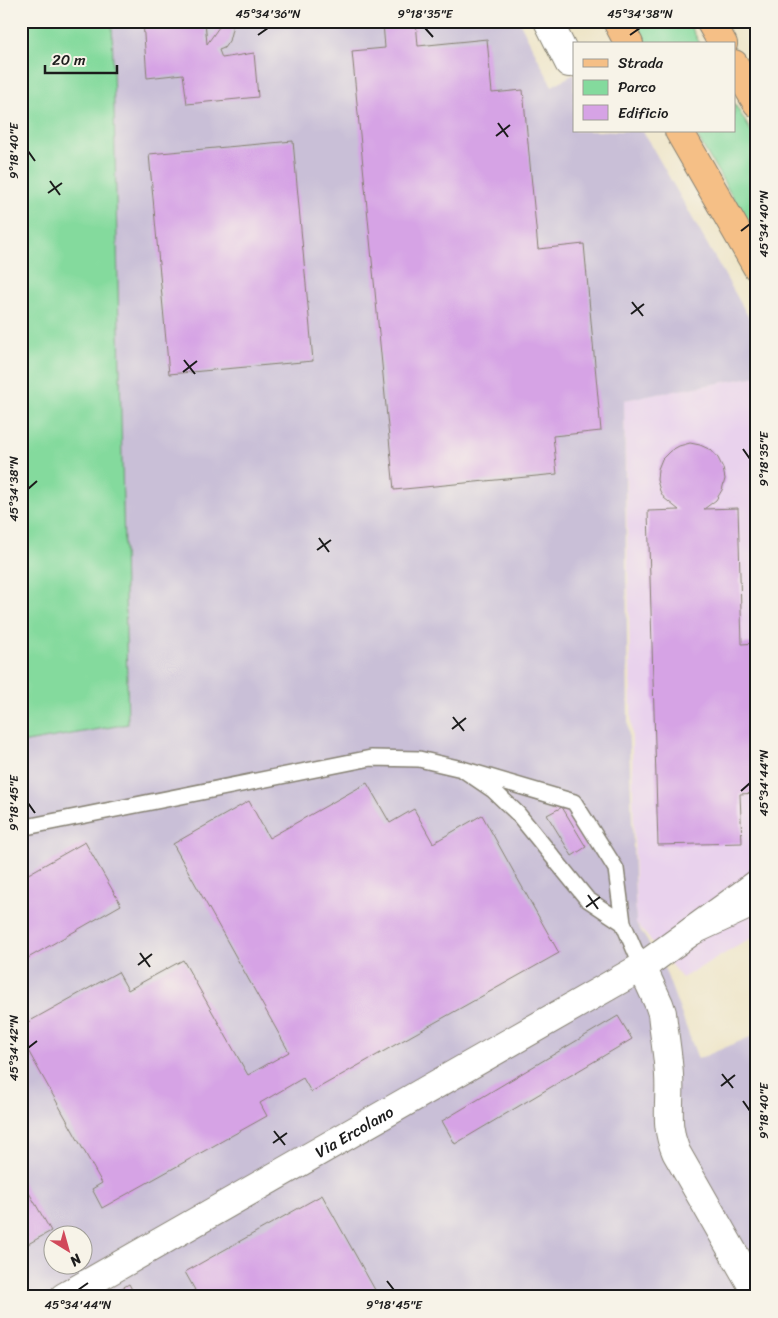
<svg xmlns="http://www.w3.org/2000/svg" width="778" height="1318" viewBox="0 0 778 1318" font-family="Sriracha,sans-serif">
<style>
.built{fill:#e9d2ed}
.industrial{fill:#c9bfd7;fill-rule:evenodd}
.green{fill:#84da9d;stroke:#507b5c}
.building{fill:#d6a3e5}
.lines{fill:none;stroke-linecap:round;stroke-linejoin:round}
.lane-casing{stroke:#858072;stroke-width:18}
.street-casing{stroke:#858072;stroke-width:30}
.primary-casing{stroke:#858072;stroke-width:30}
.lane{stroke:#fff;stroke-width:15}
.street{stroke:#fff;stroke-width:28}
.primary{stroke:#f5bf86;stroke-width:28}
.ticks{fill:none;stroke:#1c1c1c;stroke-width:2}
.labels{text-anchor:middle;stroke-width:4;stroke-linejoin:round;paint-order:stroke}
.street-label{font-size:16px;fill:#1c1c1c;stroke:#f7f3e8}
.neatline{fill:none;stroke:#1c1c1c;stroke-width:2}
.ticks-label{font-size:12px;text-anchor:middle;fill:#1c1c1c}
</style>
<rect width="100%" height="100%" fill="#f7f3e8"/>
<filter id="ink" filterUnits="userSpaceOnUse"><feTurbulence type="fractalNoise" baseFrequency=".02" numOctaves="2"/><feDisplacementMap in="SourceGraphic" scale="10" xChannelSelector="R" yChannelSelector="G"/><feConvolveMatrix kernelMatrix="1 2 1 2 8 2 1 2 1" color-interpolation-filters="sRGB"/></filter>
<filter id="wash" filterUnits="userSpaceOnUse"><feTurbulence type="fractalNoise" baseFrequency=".0096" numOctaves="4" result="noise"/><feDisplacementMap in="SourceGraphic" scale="20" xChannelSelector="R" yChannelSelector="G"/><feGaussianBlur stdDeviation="1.12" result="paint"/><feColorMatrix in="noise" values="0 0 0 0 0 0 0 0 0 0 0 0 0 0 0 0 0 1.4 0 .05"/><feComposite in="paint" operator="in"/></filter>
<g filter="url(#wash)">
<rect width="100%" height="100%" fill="#eee5c8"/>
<polygon class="built" points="757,376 757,935 682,978 636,923 624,400"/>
<path class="industrial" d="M112,21H519L552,86L574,74V131H643L757,332V376L624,400L628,721L636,923L665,970L698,1059L757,1034V1297H21V743L128,724ZM52,1236H82V1266H52Z"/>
<g class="green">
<polygon points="21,21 112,21 128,724 21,743"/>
<polygon points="633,21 688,21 700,44 645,44"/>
<polygon points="734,103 757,141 757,239 694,131 734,131"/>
</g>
<g id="blocks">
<g class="building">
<polygon points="143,21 205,21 207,44 219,27 234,21 229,41 224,48 219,50 222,58 254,53 258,97 187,104 183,74 147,78"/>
<polygon points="352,21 416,21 418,46 487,39 492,93 523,90 538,249 584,244 601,431 553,436 557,474 394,490 352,51 385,48 383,23 352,26"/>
<polygon points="293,141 313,361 169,374 149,154"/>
<polygon points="690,443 700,445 711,450 718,458 723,468 725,479 722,490 716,500 704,509 738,508 742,644 757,643 757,793 740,794 742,843 658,845 648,511 679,510 664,498 660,491 657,480 658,469 662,459 670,451 679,446"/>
<polygon points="367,783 390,823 414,809 433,843 482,815 559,953 311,1092 303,1078 260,1103 267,1116 102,1208 92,1189 102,1183 21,1038 21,1026 118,972 128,990 183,960 248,1075 289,1052 173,844 249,801 269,838"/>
<polygon points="562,807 586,847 572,856 547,815"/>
<polygon points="85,842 121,905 21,962 21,874 23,877"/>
<polygon points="618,1016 632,1039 455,1144 442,1121"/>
<polygon points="21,1179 51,1231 21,1248"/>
<polygon points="322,1195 379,1297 183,1297 195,1290 185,1272"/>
<polygon points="129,1284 136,1297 106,1297"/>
</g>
</g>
</g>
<g filter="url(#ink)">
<use href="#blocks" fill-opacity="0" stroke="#858072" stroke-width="1"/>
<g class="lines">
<g class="lane-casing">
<g id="lane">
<polyline points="21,828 371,758 419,759 462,769"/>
<polyline points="623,923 587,899 518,814 493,790 462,769 574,802 616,869 623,923 642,967"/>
</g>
</g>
<g class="street-casing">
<g id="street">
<polyline points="548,21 569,63"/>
<polyline points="757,884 692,931 757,901"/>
<path d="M642,967L659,1004L662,1013C664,1034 668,1055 669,1075C671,1105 664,1123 676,1152L757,1294"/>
<path id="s1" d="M64,1297L642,967L692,931"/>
</g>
</g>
<g class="primary-casing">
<g id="primary">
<polyline points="617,21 629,44"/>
<polyline points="710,21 723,44"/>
<polyline points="734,64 757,103"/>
<polyline points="679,131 757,267"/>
</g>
</g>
<use href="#lane" class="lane"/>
<use href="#street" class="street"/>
<use href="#primary" class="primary"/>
</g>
</g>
<path class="ticks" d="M425,28L433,37M258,35L268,28M630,35L640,28M498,123L508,137M496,136L510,125M28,151L35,161M50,181L60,195M48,193L62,183M741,231L750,224M632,302L643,316M631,314L644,304M184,360L195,374M183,372L197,361M743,449L750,459M28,489L37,481M319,538L329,552M317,550L331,540M453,717L464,731M452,729L466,718M741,791L750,783M28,803L35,813M588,895L598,909M586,907L600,897M140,953L150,967M138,965L152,954M28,1048L37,1041M722,1074L733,1088M721,1086L735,1075M743,1101L750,1111M274,1131L285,1145M273,1143L287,1133M387,1281L394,1290M78,1290L88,1283"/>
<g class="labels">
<g class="street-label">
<text dy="6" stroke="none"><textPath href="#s1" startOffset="334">Via Ercolano</textPath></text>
</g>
</g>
<rect width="778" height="1318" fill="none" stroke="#f7f3e8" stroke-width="55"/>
<rect x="573" y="42" width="162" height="90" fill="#f7f3e8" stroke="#9f9d96"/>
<rect x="583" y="59" width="25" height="8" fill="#f5bf86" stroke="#9f9d96"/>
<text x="618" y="68" font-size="15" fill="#1c1c1c">Strada</text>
<rect x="583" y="80" width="25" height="15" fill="#84da9d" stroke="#9f9d96"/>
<text x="618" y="92" font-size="15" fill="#1c1c1c">Parco</text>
<rect x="583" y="105" width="25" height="15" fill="#d6a3e5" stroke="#9f9d96"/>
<text x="618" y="118" font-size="15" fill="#1c1c1c">Edificio</text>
<g transform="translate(68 1250) rotate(143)"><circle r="24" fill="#f7f3e8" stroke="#9f9d96"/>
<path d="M0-4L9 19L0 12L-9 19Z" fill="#d1495b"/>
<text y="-8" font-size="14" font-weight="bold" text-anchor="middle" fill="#1c1c1c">N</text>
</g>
<path d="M45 65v8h72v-8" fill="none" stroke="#1c1c1c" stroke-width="2.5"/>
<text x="52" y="65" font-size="15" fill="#1c1c1c" stroke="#f7f3e8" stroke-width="4" paint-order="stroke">20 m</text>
<rect x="28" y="28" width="722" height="1262" class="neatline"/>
<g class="ticks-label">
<text x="268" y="18">45°34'36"N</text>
<text x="425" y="18">9°18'35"E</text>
<text x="640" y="18">45°34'38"N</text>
<text transform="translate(14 151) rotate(-90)" y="4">9°18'40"E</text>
<text transform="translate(764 224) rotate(-90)" y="4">45°34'40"N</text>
<text transform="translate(764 459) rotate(-90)" y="4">9°18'35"E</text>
<text transform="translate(14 489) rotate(-90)" y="4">45°34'38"N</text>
<text transform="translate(764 783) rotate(-90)" y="4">45°34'44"N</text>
<text transform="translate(14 803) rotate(-90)" y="4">9°18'45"E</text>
<text transform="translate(14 1048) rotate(-90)" y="4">45°34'42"N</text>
<text transform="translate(764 1111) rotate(-90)" y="4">9°18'40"E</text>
<text x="78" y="1309">45°34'44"N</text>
<text x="394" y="1309">9°18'45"E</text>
</g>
</svg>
